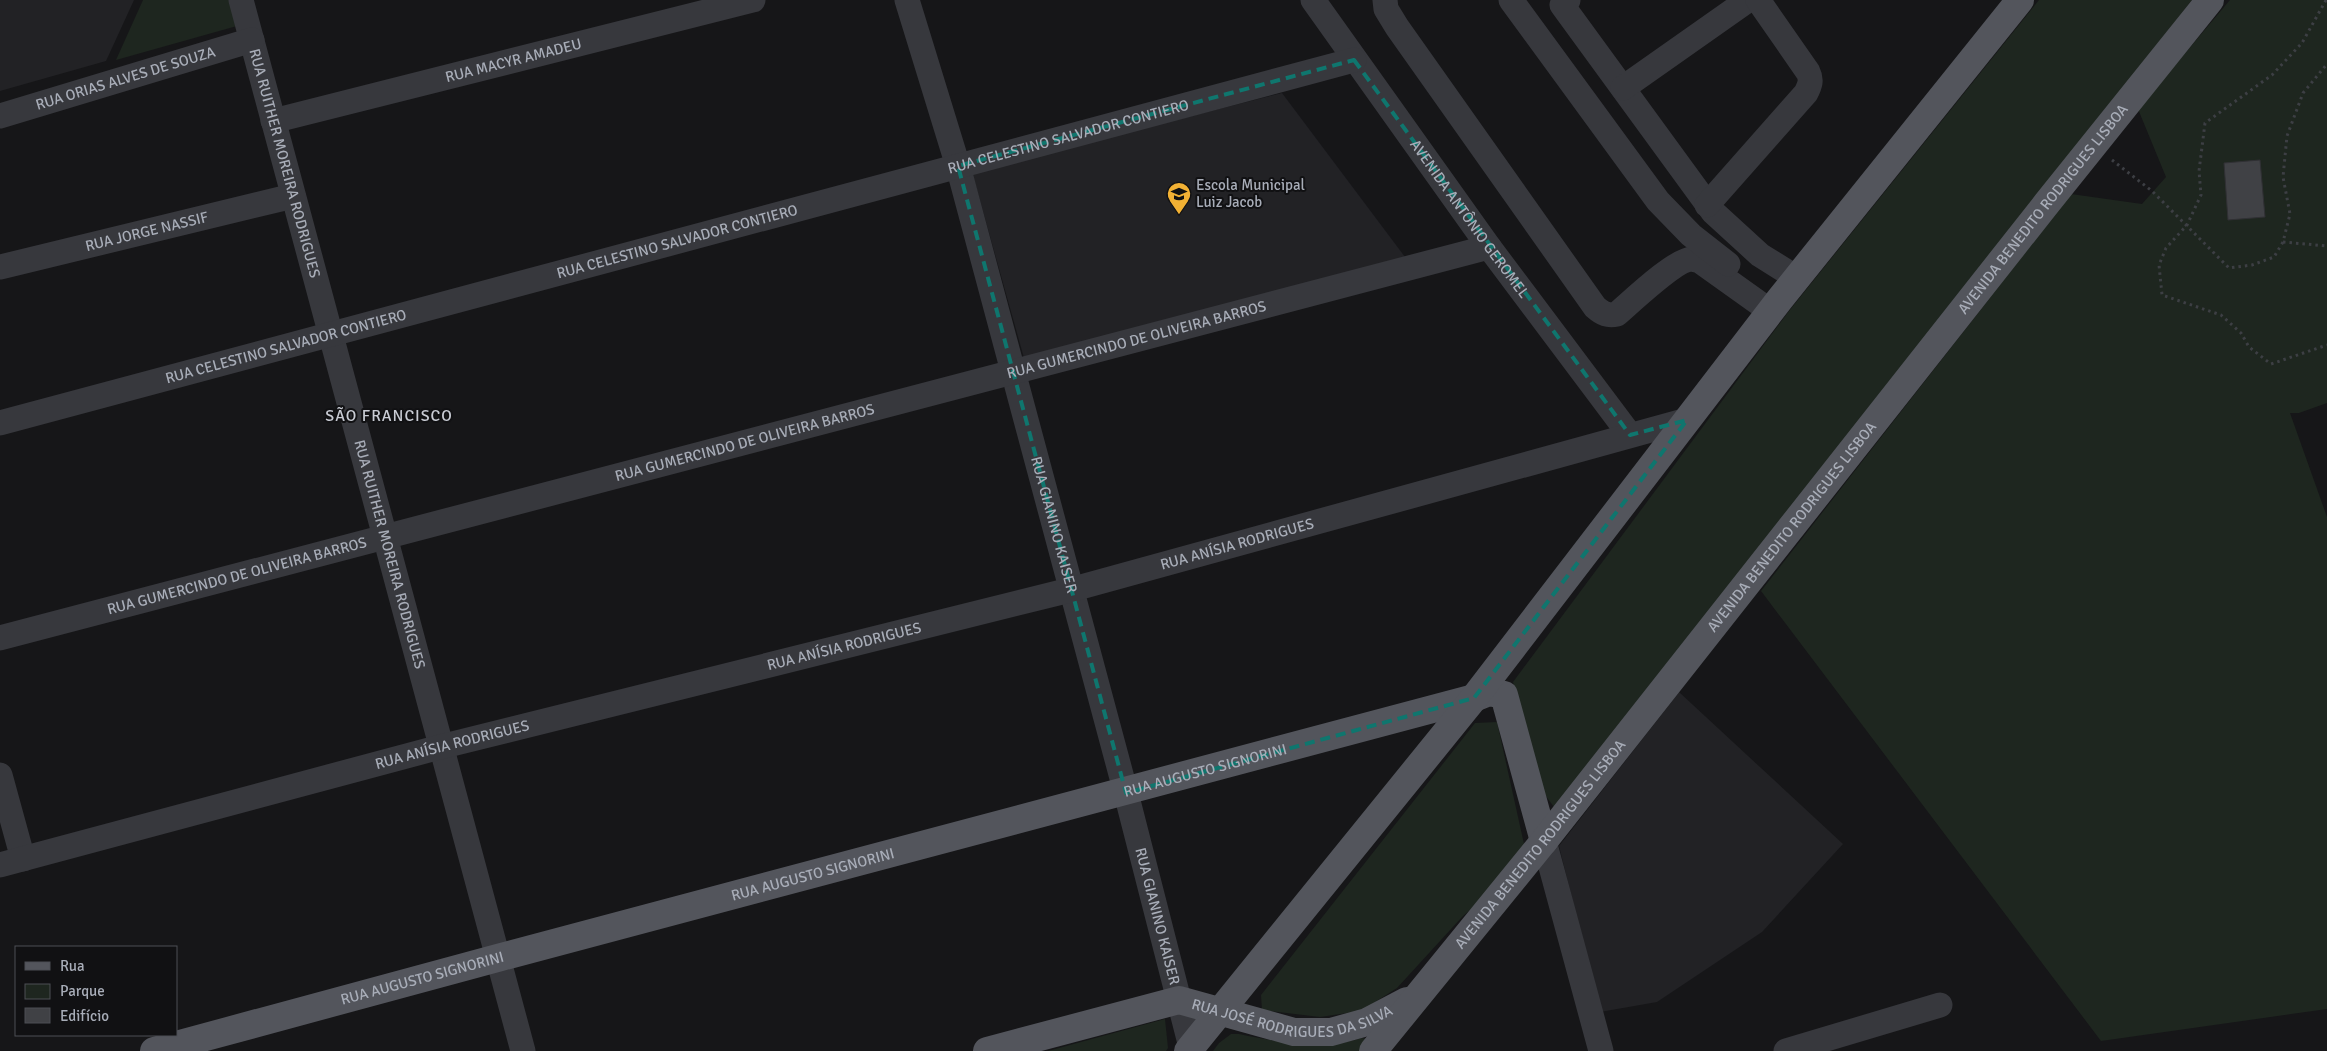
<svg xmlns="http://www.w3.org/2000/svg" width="2327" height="1051" viewBox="0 0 2327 1051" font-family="Signika,sans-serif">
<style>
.built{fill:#222225}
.green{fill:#1e261f}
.building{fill:#404145;stroke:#303034}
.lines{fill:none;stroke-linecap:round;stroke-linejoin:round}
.path{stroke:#3d3f44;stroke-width:3;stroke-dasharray:2.5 4;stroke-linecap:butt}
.minor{stroke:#37383d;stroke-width:25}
.major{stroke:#53555c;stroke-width:28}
.marked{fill:none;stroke:#0f766e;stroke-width:4;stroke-dasharray:10 6;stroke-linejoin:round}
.labels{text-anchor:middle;stroke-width:4;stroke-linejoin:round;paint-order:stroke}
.street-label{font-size:15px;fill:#a8adb8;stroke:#111113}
.poi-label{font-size:15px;fill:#a8adb8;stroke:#111113;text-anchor:start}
.neighbourhood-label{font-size:16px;letter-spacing:1px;fill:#c9ccd4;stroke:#111113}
</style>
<rect width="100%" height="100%" fill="#161618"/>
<g class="built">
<polygon points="0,0 134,0 106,61 0,91"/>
<polygon points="1282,93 1405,257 1024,358 972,172"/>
<polygon points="1679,692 1843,844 1762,932 1657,1002 1600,1012 1559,846"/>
</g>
<g class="green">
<polygon points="143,0 237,0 244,24 116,60"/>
<polygon points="2039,0 2192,0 1639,708 1554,807 1542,791 1513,682 1789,311"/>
<polygon points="2230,0 2327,0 2327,403 2299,413 2290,413 2327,517 2327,1009 2101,1041 1761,591 2071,194 2142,204 2166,177 2138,109"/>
<polygon points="1497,722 1526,853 1503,881 1462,917 1397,988 1361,1011 1320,1017 1262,1010 1261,995 1475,723"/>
<polygon points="1165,1019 1168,1048 1166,1051 1048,1051"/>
<path d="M1231,1034H1239C1278,1042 1323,1051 1361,1038L1368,1039L1365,1051H1213L1219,1043Z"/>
</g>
<polygon class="building" points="2260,160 2265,217 2228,220 2224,163"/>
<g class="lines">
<g class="path">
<polyline points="2326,0 2302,43 2272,75 2205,123 2199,171 2201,195 2187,225 2166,248 2159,265 2162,295 2221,315 2241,333 2249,347 2271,364 2327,345"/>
<polyline points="2112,160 2152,191 2229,268 2252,265 2274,257 2283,242 2290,214 2283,177 2287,136 2303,93 2327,64"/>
<polyline points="2283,242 2327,246"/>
</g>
<g class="minor">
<path id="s1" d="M241,0L523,1051"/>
<path id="s2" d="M907,0L958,166L1126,793L1192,1051"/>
<path id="s3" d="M1313,0L1489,247L1630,435"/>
<path d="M1385,0L1386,9L1397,27L1595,307C1603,314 1608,316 1617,314C1631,302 1676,259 1692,259C1693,259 1699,261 1700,261L1770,311"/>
<polyline points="1511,0 1658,201 1691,235 1728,264"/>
<polyline points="1568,0 1562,5 1713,212 1760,255 1797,278"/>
<polyline points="1623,88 1748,0"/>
<path id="s4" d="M0,116L252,40"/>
<path id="s5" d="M273,121L753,0"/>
<path d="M1707,205L1806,93C1810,85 1812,80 1808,72L1758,0"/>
<path id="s6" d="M0,267L293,196"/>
<path id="s7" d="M0,423L1354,60"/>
<path id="s8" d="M0,638L1489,247"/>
<polyline points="0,775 23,859"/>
<polyline points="1544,841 1601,1051"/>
<path id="s9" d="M0,865L440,747L1070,590L1687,420"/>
<polyline points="1786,1051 1940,1005"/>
</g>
<g class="major">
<path id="s10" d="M154,1051C593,930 1034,818 1474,698L1489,692L1504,695L1544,841"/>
<path id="s11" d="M987,1051L1179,1000L1294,1032H1331L1367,1022L1407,1001"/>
<polyline points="1188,1051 1474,698 1780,299 2020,0"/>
<path id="s12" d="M1373,1051L1544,841L2047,203L2210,0"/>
</g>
</g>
<path class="marked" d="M1354,60L1630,435L1687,420L1474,698L1126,793L958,166Z"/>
<defs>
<g id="school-pin" transform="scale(1.25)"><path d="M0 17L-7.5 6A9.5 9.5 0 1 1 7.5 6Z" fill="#f2b134" stroke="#111113"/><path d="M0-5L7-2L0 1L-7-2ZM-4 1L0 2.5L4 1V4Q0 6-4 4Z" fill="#111"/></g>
</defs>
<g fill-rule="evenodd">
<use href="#school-pin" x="1179" y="194"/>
</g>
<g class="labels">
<g class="street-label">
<text dy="5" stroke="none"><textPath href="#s5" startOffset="248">RUA MACYR AMADEU</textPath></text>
<text dy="5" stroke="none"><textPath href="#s4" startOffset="131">RUA ORIAS ALVES DE SOUZA</textPath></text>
<text dy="5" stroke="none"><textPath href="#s7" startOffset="1106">RUA CELESTINO SALVADOR CONTIERO</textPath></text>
<text dy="5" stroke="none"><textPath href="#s1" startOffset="169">RUA RUITHER MOREIRA RODRIGUES</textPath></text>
<text dy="5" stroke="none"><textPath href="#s12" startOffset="1076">AVENIDA BENEDITO RODRIGUES LISBOA</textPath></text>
<text dy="5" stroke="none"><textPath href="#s3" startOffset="269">AVENIDA ANTÔNIO GEROMEL</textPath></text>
<text dy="5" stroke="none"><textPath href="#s6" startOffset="151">RUA JORGE NASSIF</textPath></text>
<text dy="5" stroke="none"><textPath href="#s7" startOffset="701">RUA CELESTINO SALVADOR CONTIERO</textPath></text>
<text dy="5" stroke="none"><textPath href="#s8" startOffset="1175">RUA GUMERCINDO DE OLIVEIRA BARROS</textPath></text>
<text dy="5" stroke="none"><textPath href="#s7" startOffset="296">RUA CELESTINO SALVADOR CONTIERO</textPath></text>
<text dy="5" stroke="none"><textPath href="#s8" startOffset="770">RUA GUMERCINDO DE OLIVEIRA BARROS</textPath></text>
<text dy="5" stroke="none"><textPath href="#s2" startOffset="545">RUA GIANINO KAISER</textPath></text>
<text dy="5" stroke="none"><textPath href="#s12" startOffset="671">AVENIDA BENEDITO RODRIGUES LISBOA</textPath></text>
<text dy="5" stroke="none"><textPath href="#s9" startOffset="1278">RUA ANÍSIA RODRIGUES</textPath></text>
<text dy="5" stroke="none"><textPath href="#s1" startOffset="574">RUA RUITHER MOREIRA RODRIGUES</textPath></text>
<text dy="5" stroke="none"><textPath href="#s8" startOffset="245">RUA GUMERCINDO DE OLIVEIRA BARROS</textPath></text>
<text dy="5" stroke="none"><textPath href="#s9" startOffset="872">RUA ANÍSIA RODRIGUES</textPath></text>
<text dy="5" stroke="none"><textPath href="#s9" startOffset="468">RUA ANÍSIA RODRIGUES</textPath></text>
<text dy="5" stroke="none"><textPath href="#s10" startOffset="1088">RUA AUGUSTO SIGNORINI</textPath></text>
<text dy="5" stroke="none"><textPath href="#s12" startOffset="266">AVENIDA BENEDITO RODRIGUES LISBOA</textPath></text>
<text dy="5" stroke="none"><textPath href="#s10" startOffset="682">RUA AUGUSTO SIGNORINI</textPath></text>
<text dy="5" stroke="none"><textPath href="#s2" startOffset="950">RUA GIANINO KAISER</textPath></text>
<text dy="5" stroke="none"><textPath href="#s10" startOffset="278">RUA AUGUSTO SIGNORINI</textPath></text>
<text dy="5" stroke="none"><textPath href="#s11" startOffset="316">RUA JOSÉ RODRIGUES DA SILVA</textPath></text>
</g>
<g class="poi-label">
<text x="1196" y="190">Escola Municipal<tspan x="1196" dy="17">Luiz Jacob</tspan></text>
</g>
<g class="neighbourhood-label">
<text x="389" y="421">SÃO FRANCISCO</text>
</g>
</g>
<rect x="15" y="946" width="162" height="90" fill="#111113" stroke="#4d4f55"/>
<rect x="25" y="962" width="25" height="8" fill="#53555c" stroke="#4d4f55"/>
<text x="60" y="971" font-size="15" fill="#a8adb8">Rua</text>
<rect x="25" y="984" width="25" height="15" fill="#1e261f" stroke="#4d4f55"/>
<text x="60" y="996" font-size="15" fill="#a8adb8">Parque</text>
<rect x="25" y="1008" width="25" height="15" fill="#404145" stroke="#4d4f55"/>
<text x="60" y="1021" font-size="15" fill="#a8adb8">Edifício</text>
</svg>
